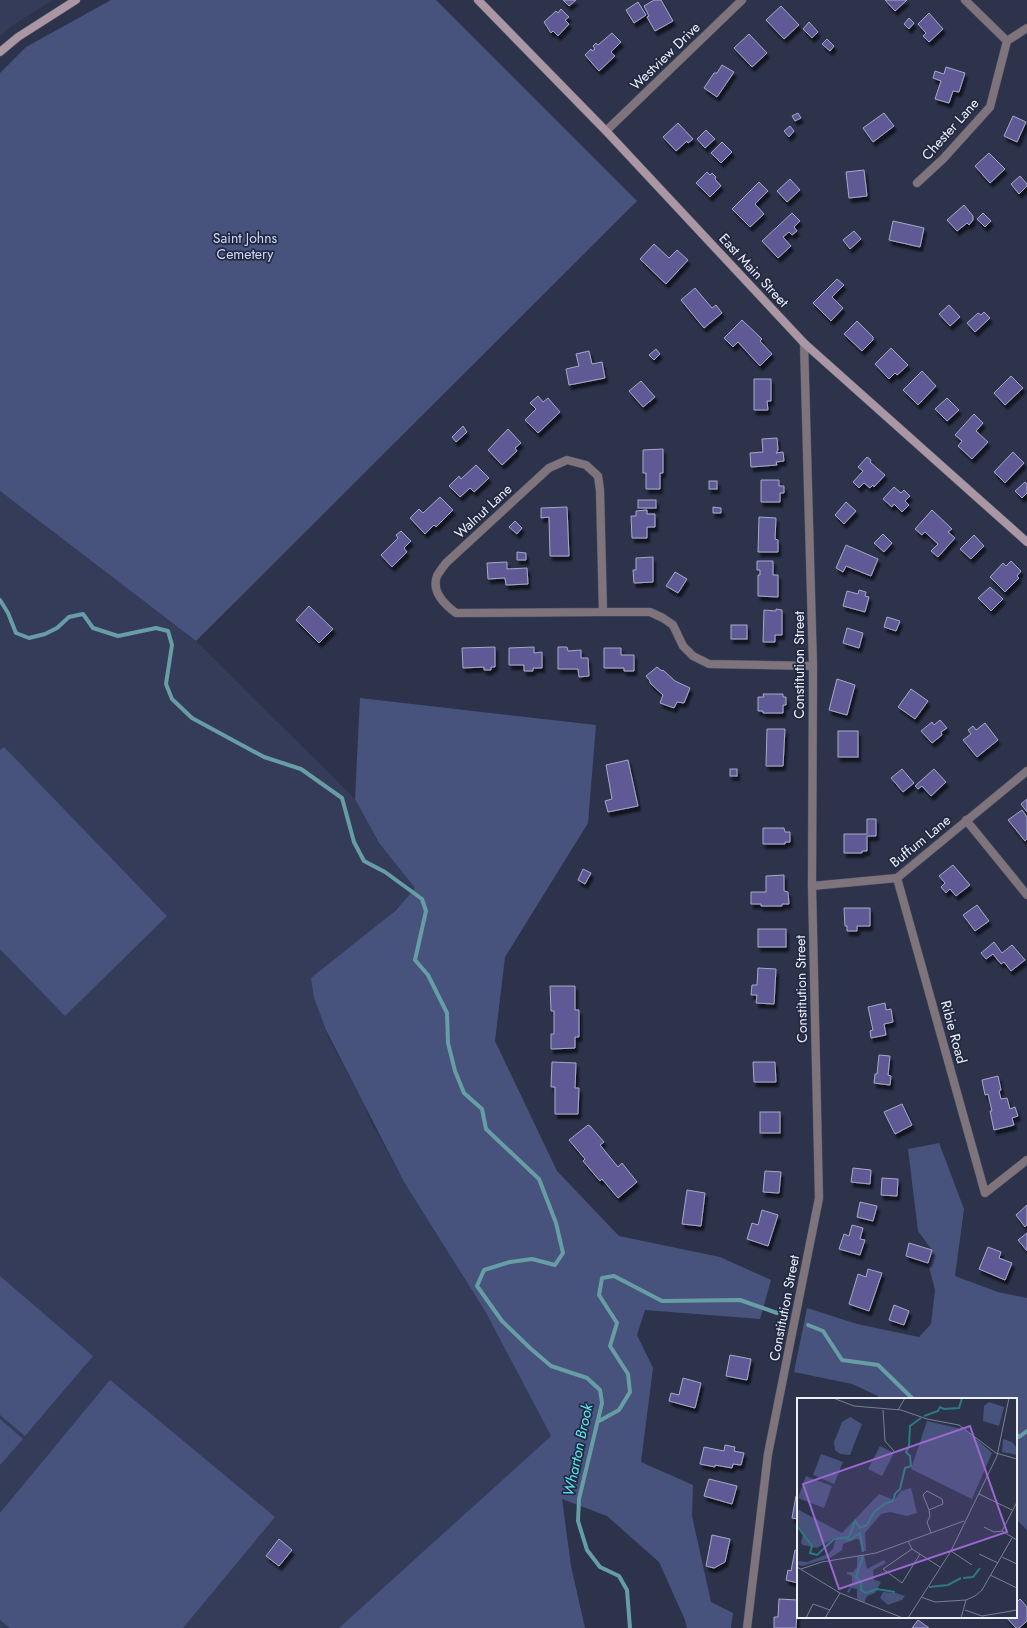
<svg xmlns="http://www.w3.org/2000/svg" width="1027" height="1628" viewBox="0 0 1027 1628" font-family="Jost,sans-serif">
<style>
.built{fill:#343c5a}
.green{fill:#47537c}
.lines{fill:none;stroke-linecap:round;stroke-linejoin:round}
.stream{stroke:#679da5;stroke-width:4}
.building{fill:#5f5a95;stroke:#a8a8c6;filter:url(#shadow)}
.minor-casing{stroke:#4b5268;stroke-width:9}
.secondary-casing{stroke:#4b5268;stroke-width:9}
.minor{stroke:#80747c;stroke-width:8}
.secondary{stroke:#ab97a4;stroke-width:8}
.labels{text-anchor:middle;stroke-width:3.5;stroke-linejoin:round;paint-order:stroke}
.street-label{font-size:14px;fill:#edf2fe;stroke:#222940}
.park-label{font-size:14px;fill:#d1dcfe;stroke:#222940}
.water-label{font-size:15px;font-style:italic;fill:#5cecf7;stroke:#222940}
.inset-river{fill:none;stroke:#2d797f;stroke-width:2}
.inset-road{fill:none;stroke:#797f93;stroke-width:1}
.view{fill:#9d67d2;fill-opacity:0.15;stroke:#9d67d2;stroke-width:2}
.inset-edge{fill:none;stroke:#edf2fe;stroke-width:2}
</style>
<defs>
<filter id="shadow"><feDropShadow dx="2.5" dy="4.5" stdDeviation="1" flood-color="#0009"/></filter>
</defs>
<rect width="100%" height="100%" fill="#2c334b"/>
<g class="built">
<polygon points="0,0 53,0 13,25 0,36"/>
<polygon points="0,491 196,641 355,799 379,843 415,888 314,998 329,1039 364,1104 370,1120 404,1182 485,1311 551,1436 341,1628 0,1628"/>
</g>
<g class="green">
<polygon points="111,0 436,0 637,201 196,641 0,491 0,73 26,47"/>
<polygon points="360,698 596,725 588,823 505,957 495,1041 557,1171 619,1236 720,1257 771,1280 760,1319 645,1310 637,1335 653,1368 641,1462 693,1485 692,1516 711,1602 733,1613 731,1628 687,1628 685,1620 659,1562 607,1516 562,1499 571,1566 585,1628 339,1628 551,1436 485,1311 404,1182 326,1030 314,998 311,978 395,911 415,888 379,843 355,799"/>
<polygon points="4,747 167,916 65,1016 0,949 0,750"/>
<polygon points="939,1143 964,1209 955,1276 998,1292 1027,1298 1027,1530 1016,1519 1016,1399 877,1399 878,1396 852,1384 794,1372 807,1308 857,1324 919,1337 931,1324 935,1290 928,1263 932,1250 918,1231 908,1149"/>
<polygon points="0,1276 93,1356 25,1436 0,1415"/>
<polygon points="110,1380 275,1517 183,1628 10,1628 0,1620 0,1513"/>
<polygon points="0,1419 23,1439 0,1465"/>
</g>
<g class="lines">
<g class="stream">
<polyline points="0,600 8,613 16,633 29,638 45,634 57,628 69,617 83,614 93,628 118,636 156,628 168,631 172,645 166,684 172,699 192,718 264,757 301,769 342,798 354,842 364,861 385,872 422,899 426,911 415,960 428,975 447,1013 448,1043 455,1071 464,1093 482,1109 486,1129 539,1179 556,1223 563,1253 555,1265 532,1259 510,1262 484,1270 477,1286 502,1321 530,1348 551,1366 587,1378 600,1390 602,1403 579,1499 578,1521 587,1550 600,1567 619,1576 627,1590 630,1628"/>
<polyline points="808,1325 823,1331 842,1360 878,1365 913,1399"/>
<polyline points="599,1421 619,1410 630,1392 628,1374 610,1346 617,1323 599,1295 602,1278 614,1276 662,1301 740,1300 777,1313"/>
<polyline points="1016,1434 1019,1437 1027,1431"/>
</g>
</g>
<g class="building">
<polygon points="563,0 576,0 569,6"/>
<polygon points="654,0 661,0 673,21 655,31 647,17 649,16 644,6"/>
<polygon points="885,0 907,0 895,11"/>
<polygon points="638,2 646,15 634,23 626,10"/>
<polygon points="781,6 799,25 784,39 766,20"/>
<polygon points="561,9 569,17 565,20 569,24 558,36 553,31 551,33 544,22 556,11 558,13"/>
<polygon points="929,13 943,29 929,42 923,36 926,33 918,24"/>
<polygon points="909,18 914,23 909,29 904,24"/>
<polygon points="809,22 818,32 812,38 803,29"/>
<polygon points="612,33 621,42 611,52 615,56 599,71 585,55 591,49 592,51 595,49 593,46 596,43 598,45"/>
<polygon points="749,34 767,53 752,67 734,48"/>
<polygon points="827,39 834,46 830,51 822,44"/>
<polygon points="722,65 734,72 717,97 704,88 714,73 717,73"/>
<polygon points="946,67 965,73 959,92 953,91 949,103 935,99 941,81 933,78 935,71 944,74"/>
<polygon points="798,113 801,118 795,121 792,116"/>
<polygon points="884,113 894,126 873,142 863,128"/>
<polygon points="1013,116 1026,122 1017,142 1004,136"/>
<polygon points="678,123 693,139 688,143 687,141 676,151 663,137"/>
<polygon points="790,126 794,131 789,137 784,131"/>
<polygon points="706,130 715,139 705,148 697,139"/>
<polygon points="722,142 732,152 721,163 711,153"/>
<polygon points="989,153 1005,169 990,183 975,166"/>
<polygon points="864,170 867,196 849,198 846,172"/>
<polygon points="707,172 710,175 712,173 716,177 715,179 721,186 710,197 696,183"/>
<polygon points="1020,176 1027,184 1027,186 1019,194 1011,184"/>
<polygon points="790,179 800,190 787,202 777,191"/>
<polygon points="759,182 768,191 755,204 764,214 750,227 732,209"/>
<polygon points="964,205 973,216 973,220 969,225 967,223 957,231 947,220"/>
<polygon points="792,213 800,221 794,227 797,231 792,235 789,232 783,237 791,246 778,258 762,241"/>
<polygon points="983,213 991,221 985,227 977,219"/>
<polygon points="893,221 924,228 920,247 889,240"/>
<polygon points="854,231 861,239 850,249 843,240"/>
<polygon points="654,244 669,258 677,250 688,260 666,284 640,259"/>
<polygon points="837,279 844,285 832,297 843,308 831,321 813,303"/>
<polygon points="695,288 712,308 716,305 722,313 704,328 681,300"/>
<polygon points="949,305 960,317 950,326 939,314"/>
<polygon points="984,312 990,318 975,332 967,323 978,313 981,315"/>
<polygon points="742,320 762,339 760,341 772,354 760,366 738,342 733,347 724,338"/>
<polygon points="857,321 873,337 873,340 862,351 844,334"/>
<polygon points="891,348 908,365 897,375 895,373 889,379 875,364"/>
<polygon points="656,349 660,354 654,360 649,355"/>
<polygon points="589,351 592,364 602,362 605,378 569,385 566,369 579,366 576,354"/>
<polygon points="922,371 936,386 918,405 903,390"/>
<polygon points="1011,376 1023,388 1005,405 994,393"/>
<polygon points="754,379 771,379 771,401 767,401 768,410 754,410"/>
<polygon points="641,381 655,397 643,407 629,391"/>
<polygon points="538,396 543,402 548,398 560,412 538,433 525,420 536,409 530,403"/>
<polygon points="947,398 959,410 947,421 935,409"/>
<polygon points="974,414 983,423 976,431 988,442 972,459 958,446 962,441 955,435"/>
<polygon points="463,426 467,432 456,442 452,437"/>
<polygon points="508,429 521,443 515,448 517,451 502,465 488,450"/>
<polygon points="777,438 778,450 776,453 783,452 784,461 776,462 777,465 751,467 750,453 763,452 762,439"/>
<polygon points="663,449 663,473 660,473 660,489 646,489 646,473 643,473 643,450"/>
<polygon points="1013,452 1024,463 1005,483 994,472"/>
<polygon points="867,457 871,460 870,462 885,475 874,487 873,485 870,488 864,483 859,488 853,482 863,471 858,467"/>
<polygon points="476,465 489,478 474,492 470,488 460,497 449,486 459,476 461,479"/>
<polygon points="761,480 779,480 779,486 784,486 784,493 780,493 780,502 761,502"/>
<rect x="709" y="481" width="8" height="8"/>
<polygon points="1025,482 1027,484 1027,493 1022,498 1015,491"/>
<polygon points="894,487 901,493 904,490 910,496 905,501 909,505 902,512 894,504 892,507 883,499"/>
<polygon points="440,497 453,510 436,527 434,525 425,534 410,518 419,509 423,513"/>
<rect x="638" y="500" width="18" height="8"/>
<polygon points="846,502 856,511 844,524 835,515"/>
<polygon points="567,507 569,556 550,556 549,517 541,518 541,508"/>
<polygon points="713,507 721,508 721,513 713,513"/>
<polygon points="647,510 647,514 655,514 655,527 647,527 647,538 632,538 631,516 636,516 636,511"/>
<polygon points="932,510 952,529 948,532 955,538 938,557 931,551 938,544 925,532 922,535 915,529"/>
<polygon points="759,517 776,518 775,539 778,540 778,552 758,552"/>
<polygon points="515,521 522,528 517,534 509,527"/>
<polygon points="401,531 411,541 404,548 407,552 392,567 381,555 398,538 396,535"/>
<polygon points="883,534 892,543 884,552 874,543"/>
<polygon points="974,535 984,546 971,559 960,549"/>
<polygon points="846,545 878,559 871,576 846,566 843,572 836,568"/>
<polygon points="517,552 526,553 526,560 517,560"/>
<polygon points="653,557 653,582 634,583 633,570 636,570 636,558"/>
<polygon points="757,561 773,561 773,575 778,575 778,597 758,596 758,575 760,575 760,570 757,570"/>
<polygon points="1011,561 1021,571 1017,576 1019,578 1005,592 990,577 1003,563 1006,566"/>
<polygon points="507,562 507,569 527,568 528,584 506,585 505,578 488,579 487,563"/>
<polygon points="675,572 687,579 678,593 666,586"/>
<polygon points="990,587 1003,599 991,611 978,598"/>
<polygon points="859,590 866,592 865,596 869,597 865,612 843,606 847,591 858,594"/>
<polygon points="309,606 333,629 319,643 296,620"/>
<polygon points="776,609 782,610 782,635 775,635 775,642 763,642 764,610 776,611"/>
<polygon points="887,617 900,621 896,631 884,627"/>
<rect x="731" y="625" width="16" height="14"/>
<polygon points="847,628 863,633 859,648 843,643"/>
<polygon points="495,647 495,667 491,667 491,670 484,670 484,667 463,668 462,648"/>
<polygon points="534,647 534,653 542,652 542,668 533,668 533,671 524,671 524,665 509,665 509,648"/>
<polygon points="558,647 567,647 568,651 581,650 581,658 588,658 589,676 579,677 578,669 558,669"/>
<polygon points="604,648 621,648 621,655 634,655 634,671 624,671 624,668 604,668"/>
<polygon points="657,667 662,671 663,670 675,681 690,688 684,703 677,702 674,708 660,703 663,695 650,683 650,681 646,676"/>
<polygon points="837,679 855,685 847,715 829,710"/>
<polygon points="911,689 928,701 915,719 898,707"/>
<polygon points="763,694 783,694 783,697 786,697 786,705 783,705 783,713 763,713 763,711 758,711 758,697 764,697"/>
<polygon points="940,720 947,728 941,732 942,735 932,743 921,731 932,722 934,725"/>
<polygon points="985,723 998,740 977,757 963,740 971,734 968,730 973,726 976,730"/>
<polygon points="767,729 785,729 783,766 766,766"/>
<rect x="838" y="731" width="20" height="26"/>
<polygon points="628,760 638,806 608,812 605,801 612,799 606,765"/>
<rect x="730" y="769" width="7" height="7"/>
<polygon points="902,769 914,783 903,792 891,778"/>
<polygon points="934,769 946,782 931,796 922,786 918,789 915,786"/>
<polygon points="1027,799 1027,812 1021,804"/>
<polygon points="1022,810 1027,817 1027,839 1025,841 1008,820"/>
<polygon points="867,819 876,819 876,836 867,836 867,851 862,851 862,853 844,853 844,834 867,834"/>
<polygon points="763,828 784,828 785,832 790,832 790,842 785,842 785,844 763,844"/>
<polygon points="953,865 970,885 956,896 950,889 946,893 941,887 945,883 939,876"/>
<polygon points="583,869 591,873 585,884 578,880"/>
<polygon points="784,875 784,891 788,892 789,904 782,904 782,906 761,906 761,904 751,904 751,892 766,892 766,876"/>
<polygon points="977,905 989,921 975,931 963,915"/>
<polygon points="844,908 870,908 870,926 857,926 857,931 847,931 847,926 845,926"/>
<rect x="758" y="929" width="28" height="18"/>
<polygon points="994,942 1002,953 1012,945 1025,960 1011,971 1004,962 1001,964 993,954 986,959 981,953"/>
<polygon points="758,968 776,969 774,1004 756,1003 757,995 751,995 752,985 757,985"/>
<polygon points="550,986 575,986 575,1010 579,1010 579,1037 575,1037 575,1048 551,1049 551,1034 554,1034 554,1011 551,1011"/>
<polygon points="885,1003 886,1010 891,1009 893,1022 884,1024 886,1035 871,1038 870,1031 873,1030 868,1007"/>
<polygon points="879,1055 890,1056 888,1075 891,1076 890,1085 874,1083 875,1074 877,1074"/>
<polygon points="552,1062 576,1063 575,1088 579,1088 578,1114 555,1114 555,1087 551,1087"/>
<polygon points="753,1062 775,1062 776,1082 754,1082"/>
<polygon points="998,1076 1001,1090 999,1091 1001,1099 1007,1098 1010,1109 1015,1107 1018,1116 1012,1118 1014,1125 994,1130 990,1111 992,1111 988,1094 985,1095 982,1080"/>
<polygon points="902,1104 912,1125 895,1134 884,1112"/>
<rect x="760" y="1112" width="20" height="21"/>
<polygon points="588,1125 590,1126 604,1142 600,1145 618,1167 622,1163 637,1182 618,1198 602,1179 600,1181 583,1161 585,1159 569,1140"/>
<polygon points="853,1168 871,1170 870,1184 851,1182"/>
<polygon points="765,1171 781,1172 779,1193 763,1192"/>
<polygon points="882,1178 898,1179 897,1196 881,1195"/>
<polygon points="687,1190 705,1193 701,1226 682,1224"/>
<polygon points="860,1202 877,1206 873,1221 857,1217"/>
<polygon points="1027,1205 1027,1225 1025,1227 1016,1215"/>
<polygon points="762,1210 778,1215 768,1246 747,1239 752,1223 758,1225"/>
<polygon points="852,1225 863,1228 860,1239 865,1240 860,1255 839,1249 844,1234 849,1236"/>
<polygon points="1027,1233 1027,1251 1018,1240"/>
<polygon points="909,1243 932,1250 928,1263 906,1256"/>
<polygon points="988,1247 1001,1252 999,1258 1012,1263 1005,1280 979,1269"/>
<polygon points="868,1269 882,1273 869,1311 849,1304 858,1274 866,1277"/>
<polygon points="894,1305 909,1311 904,1325 889,1320"/>
<polygon points="730,1355 751,1359 747,1380 726,1376"/>
<polygon points="683,1378 701,1383 695,1408 669,1401 671,1393 679,1395"/>
<polygon points="725,1445 735,1447 734,1451 744,1453 741,1465 733,1464 732,1468 715,1465 715,1467 700,1464 704,1447 724,1451"/>
<polygon points="709,1479 737,1486 732,1504 704,1496"/>
<polygon points="796,1496 798,1497 798,1519 792,1518"/>
<polygon points="712,1535 730,1539 725,1562 714,1568 706,1566"/>
<polygon points="279,1539 292,1550 279,1566 266,1556"/>
<polygon points="795,1550 798,1551 798,1583 786,1580 788,1570 791,1571"/>
<polygon points="779,1599 798,1600 796,1628 774,1628 774,1617 778,1617"/>
<polygon points="1020,1599 1027,1607 1027,1621 1019,1628 1016,1628 1006,1617 1016,1617 1016,1603"/>
<polygon points="918,1620 929,1628 912,1628"/>
</g>
<g class="lines">
<g class="minor-casing">
<g id="minor">
<polyline points="965,0 1007,41"/>
<polyline points="1007,41 1027,28"/>
<polyline points="606,131 742,0"/>
<polyline points="917,183 943,159 990,107 1007,41"/>
<path d="M567,460L586,465L598,476L600,490L603,612L456,613C445,605 431,592 437,576C439,572 443,567 446,563L549,468Z"/>
<polyline points="603,612 650,612 663,618 673,625 683,646 693,656 709,664 813,666"/>
<polyline points="966,820 1027,895"/>
<polyline points="897,878 985,1193 1027,1160"/>
<polyline points="812,886 897,878 1027,771"/>
<polyline points="747,1628 768,1454 819,1198 812,886 813,666 804,343"/>
</g>
</g>
<g class="secondary-casing">
<g id="secondary">
<polyline points="478,0 606,131 804,343 1027,542"/>
<polyline points="0,52 18,37 76,0"/>
</g>
</g>
<use href="#minor" class="minor"/>
<use href="#secondary" class="secondary"/>
</g>
<g class="labels">
<g class="street-label">
<text transform="translate(665 56) rotate(-44)" y="5">Westview Drive</text>
<text transform="translate(950 129) rotate(-48)" y="5">Chester Lane</text>
<text transform="translate(754 270) rotate(47)" y="5">East Main Street</text>
<text transform="translate(483 511) rotate(-43)" y="5">Walnut Lane</text>
<text transform="translate(799 665) rotate(-90)" y="5">Constitution Street</text>
<text transform="translate(920 841) rotate(-39)" y="5">Buffum Lane</text>
<text transform="translate(801 989) rotate(-91)" y="5">Constitution Street</text>
<text transform="translate(954 1032) rotate(75)" y="5">Ribie Road</text>
<text transform="translate(784 1308) rotate(-79)" y="5">Constitution Street</text>
</g>
<g class="park-label">
<text x="245" y="243">Saint Johns<tspan x="245" dy="16">Cemetery</tspan></text>
</g>
<g class="water-label">
<text transform="translate(578 1450) rotate(-78)" y="5">Wharton Brook</text>
</g>
</g>
<g transform="translate(797 1398)">
<rect width="220" height="220" fill="#2c334b"/>
<path d="M192,4L207,9L202,28L186,23L187,8ZM53,19L65,26L53,57L43,56L38,52L37,44L45,24ZM130,23L169,32L195,55L175,101L114,71ZM206,41L215,44L220,50V57L205,54ZM83,48L97,55L85,78L71,71ZM24,56L46,64L37,86L16,77ZM9,78L35,88L27,110L1,100ZM114,90L120,115L110,118L93,114L84,116L68,135L69,153H65L62,141H59L46,146L45,152L33,160L5,168L0,166L2,163L10,164L31,156L36,151L39,139L20,150L6,147L4,145L6,136L0,128V111L45,135L82,96L97,102L104,93ZM67,157L70,171L87,162L89,165L76,172L77,182L84,184L78,195L70,198L67,205L60,201V191L54,190L52,195L50,194L55,185V178L50,176V174H56L60,169V158ZM86,194L99,195L108,198L105,202L91,207L83,200Z" fill="#47537c"/>
<path class="inset-river" d="M127,18L141,13L143,9L147,11L162,10L165,0M0,128L15,148L13,155L20,157L37,141L52,139L58,123L63,130L70,127L77,114L89,105L96,103L98,96L103,91L108,70L114,68L113,58L109,54L112,48L113,28L124,20M49,141L53,142L63,135L66,154M66,158L59,179L64,185V192L69,195L80,191L98,194M166,180L176,179L183,170M132,189L151,187L164,180"/>
<path class="inset-road" d="M36,0L57,8L104,12L130,21L162,27L199,55L220,61M86,12L88,43L97,53M101,12L108,0M130,93L145,101L146,106L132,112L126,97ZM182,96L215,112M132,112L133,118L130,124L134,135M187,129L197,134L205,133M205,133L220,104M205,133L220,142M111,143L115,151L143,169M115,151L86,171L105,185L123,156M154,153L175,167M182,156L201,165M205,159L220,166M0,169L43,195L106,220M4,171L25,164L79,155L167,123M193,177L220,190M124,199L138,204L169,202L178,198L185,192L215,140M168,212L185,218L220,212M9,220L16,206L33,212M28,220L43,195M111,220L154,153L200,58L212,0M164,220L169,202"/>
<path class="view" d="M173,28L210,134L42,191L6,86Z"/>
<rect width="220" height="220" class="inset-edge"/>
</g>
</svg>
